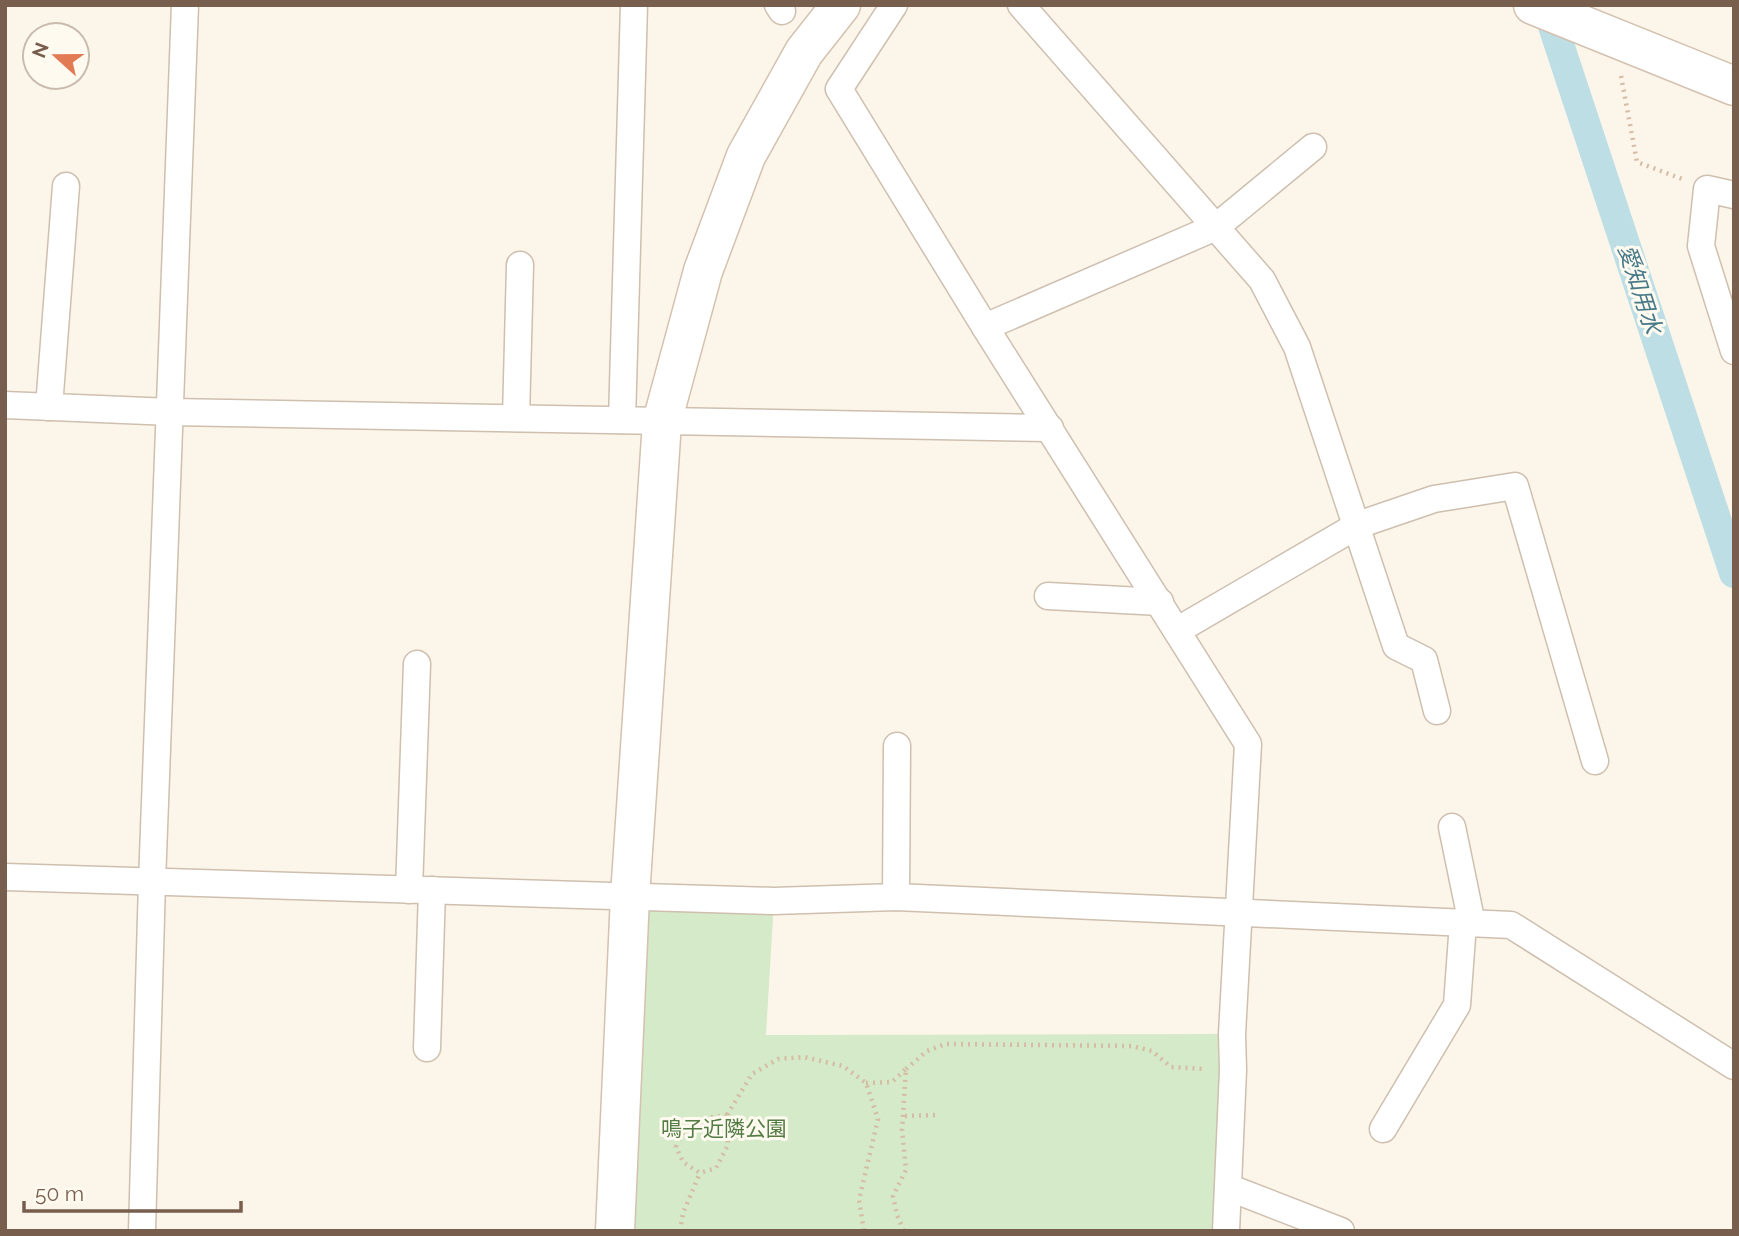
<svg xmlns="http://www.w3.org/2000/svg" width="1739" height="1236" viewBox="0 0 1739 1236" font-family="Raleway,'Noto Sans JP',sans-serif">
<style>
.green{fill:#d4eac8}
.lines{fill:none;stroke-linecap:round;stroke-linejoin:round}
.canal{stroke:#bedee6;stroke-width:30}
.street-casing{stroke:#cebfaf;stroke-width:29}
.secondary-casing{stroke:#d4c1af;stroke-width:41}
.path{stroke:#d6bba5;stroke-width:4.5;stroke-dasharray:2 5;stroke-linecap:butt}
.street{stroke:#fff;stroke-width:26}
.secondary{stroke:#fff;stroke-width:38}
.labels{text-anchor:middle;stroke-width:6;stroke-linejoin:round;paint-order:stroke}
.park-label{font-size:21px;fill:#537c45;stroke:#fffaf0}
.water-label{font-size:23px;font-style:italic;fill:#477a89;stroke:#fffaf0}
</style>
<rect width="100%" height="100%" fill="#fcf6ea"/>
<polygon class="green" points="630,896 774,901 766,1035 1232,1034 1226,1231 615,1231"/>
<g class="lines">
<polyline class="canal" points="1546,5 1734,573"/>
<g class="street-casing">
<g id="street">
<polyline points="778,5 782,11"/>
<polyline points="894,5 839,89 985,327 1248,744 1232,1034 1233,1070 1226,1231"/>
<polyline points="1021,5 1262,280 1297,347 1396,646 1424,660 1437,711"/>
<polyline points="1734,195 1707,189 1701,246 1734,351"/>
<polyline points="985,327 1216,227 1313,147"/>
<polyline points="5,405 171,412 1050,428"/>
<polyline points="49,407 66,186"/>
<polyline points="516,418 520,265"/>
<polyline points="622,420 634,5"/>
<polyline points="1048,596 1160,602"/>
<polyline points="1178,630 1358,525 1434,499 1515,486 1595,761"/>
<polyline points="1452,827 1472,924"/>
<polyline points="5,877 774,901 896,897 1511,925 1734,1066"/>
<polyline points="409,890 417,664"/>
<polyline points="896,897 897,746"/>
<polyline points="427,1048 432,890"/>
<polyline points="1383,1129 1457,1005 1463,923"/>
<polyline points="1230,1188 1341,1231"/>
<polyline points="142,1231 152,882 185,5"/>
</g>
</g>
<g class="secondary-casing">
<g id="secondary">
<polyline points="1533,5 1734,86"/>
<polyline points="615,1231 630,896 662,422 703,271 746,156 804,52 841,5"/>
</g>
</g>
<g class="path">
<polyline points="1621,76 1637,162 1685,180"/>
<polyline points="906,1069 927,1051 945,1044 1132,1046 1152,1051 1171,1067 1206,1069"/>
<polyline points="866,1083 892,1082 906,1069 902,1130 906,1170 893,1196 897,1215 904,1231"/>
<path d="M727,1115C699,1119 687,1119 676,1147L683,1162L700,1173L716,1168L728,1145L727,1115L752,1074L778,1059L804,1057L843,1066L866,1083L878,1119L859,1200L864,1231"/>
<polyline points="905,1116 939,1115"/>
<polyline points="680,1231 683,1213 700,1173"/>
</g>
<use href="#street" class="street"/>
<use href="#secondary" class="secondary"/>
</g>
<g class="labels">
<g class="park-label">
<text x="724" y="1136">鳴子近隣公園</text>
</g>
<g class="water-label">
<text transform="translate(1640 289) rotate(72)" y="8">愛知用水</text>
</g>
</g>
<rect width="1739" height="1236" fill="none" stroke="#775e4d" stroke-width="14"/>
<g transform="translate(56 56) rotate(291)"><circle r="33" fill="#fffaf0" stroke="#c9bcaf" stroke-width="2"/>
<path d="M0-5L12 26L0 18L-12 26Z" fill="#e27b53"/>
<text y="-10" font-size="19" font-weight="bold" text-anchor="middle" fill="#775e4d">N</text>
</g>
<path d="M24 1201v10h217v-10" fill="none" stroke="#775e4d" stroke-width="3.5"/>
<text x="35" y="1201" font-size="21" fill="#775e4d" stroke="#fffaf0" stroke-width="5" paint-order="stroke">50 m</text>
</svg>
